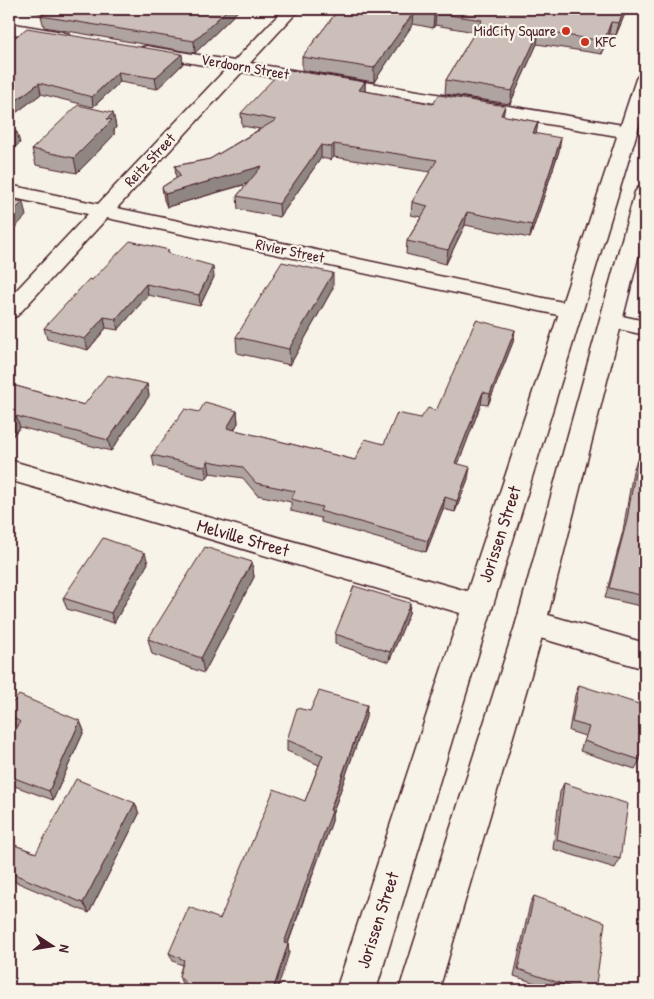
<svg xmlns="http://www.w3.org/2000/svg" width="654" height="999" viewBox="0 0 654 999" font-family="'Patrick Hand',sans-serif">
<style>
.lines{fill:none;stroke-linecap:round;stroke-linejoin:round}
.street-casing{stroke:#4a1f2b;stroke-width:3}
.primary-casing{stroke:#4a1f2b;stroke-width:3}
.street{fill:#f7f3e8;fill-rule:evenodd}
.primary{fill:#f7f3e8;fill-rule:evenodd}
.wall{fill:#afa49f;stroke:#4a1f2b}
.shaded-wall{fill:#8f8682;stroke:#4a1f2b}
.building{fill:#ccbfb9;stroke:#4a1f2b}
.poi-dot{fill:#c8321e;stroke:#f7f3e8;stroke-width:2}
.labels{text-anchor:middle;stroke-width:4.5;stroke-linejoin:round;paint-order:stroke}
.far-poi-label{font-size:15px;fill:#4a1f2b;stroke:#f7f3e8;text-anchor:end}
.far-street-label{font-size:15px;fill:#4a1f2b;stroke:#f7f3e8}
.street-label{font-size:18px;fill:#4a1f2b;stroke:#f7f3e8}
</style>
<rect width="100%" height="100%" fill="#f7f3e8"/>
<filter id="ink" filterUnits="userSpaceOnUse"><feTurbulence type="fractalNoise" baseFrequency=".02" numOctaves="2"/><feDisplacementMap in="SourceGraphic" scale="10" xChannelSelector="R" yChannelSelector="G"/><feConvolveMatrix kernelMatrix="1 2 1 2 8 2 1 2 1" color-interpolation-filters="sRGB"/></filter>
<g filter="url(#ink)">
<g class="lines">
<g class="street-casing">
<g id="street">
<polygon points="284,9 300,9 250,63 629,126 635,128 638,132 635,136 629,138 242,72 117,208 572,304 580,306 583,311 580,316 572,318 107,218 17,316 9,318 9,298 88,214 9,197 9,185 98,204 226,69 140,54 138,51 140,48 146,46 234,61"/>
<polygon points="9,23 62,32 68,34 70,37 68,40 62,42 9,33"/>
<polygon points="613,314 645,321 645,335 605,326 601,321 605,316"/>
<polygon points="9,460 477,594 488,597 492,606 488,615 477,618 9,480"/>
<polygon points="531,610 645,643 645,669 520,632 516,623 520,614"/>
</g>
</g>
<g class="primary-casing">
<g id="primary">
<polygon points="645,74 645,106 376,990 336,990 636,79 639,75"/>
<polygon points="645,186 645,230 546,623 439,990 399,990 516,623 635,192 638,188"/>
</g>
</g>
<use href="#street" class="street"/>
<use href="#primary" class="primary"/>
</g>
<g class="wall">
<polygon points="29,9 240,9 195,53 44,27 41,16 44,14 30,11"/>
<polygon points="339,9 627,9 616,35 609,34 602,54 537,44 510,104 445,94 446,80 475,32 435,25 433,28 413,24 374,82 302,70 302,57"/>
<polygon points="9,42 183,64 157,89 120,82 93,107 41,94 9,118"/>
<polygon points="283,77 365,82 365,91 538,122 536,133 559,151 530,238 465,225 446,264 406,254 407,241 421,217 411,215 412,202 430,172 334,157 331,160 321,158 280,217 238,209 237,196 247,184 167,207 164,200 162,187 176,178 175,166 210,159 260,129 242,126 241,113"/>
<polygon points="113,113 116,127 114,130 114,135 77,173 36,165 32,149"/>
<polygon points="169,254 214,277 200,306 148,295 118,330 106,328 88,350 47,339 44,328 92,280"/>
<polygon points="333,288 290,365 237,353 236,337"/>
<polygon points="515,330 513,342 488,405 481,404 458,464 468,479 455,512 443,509 426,552 321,522 321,518 291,511 291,502 257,495 243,478 210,473 206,479 154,466 152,455 199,412 237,411 238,423 234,430 355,460 384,444 421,418 436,411"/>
<polygon points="9,384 84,405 147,384 149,396 111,451 20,427 9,440"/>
<polygon points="645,420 645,607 605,598 623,531 633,471 637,460 639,460"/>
<polygon points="252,562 254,577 204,673 152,654 148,639"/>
<polygon points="148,563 114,623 67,609 63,598"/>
<polygon points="410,603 409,613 389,662 335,644 335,634"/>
<polygon points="579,685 640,760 635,769 580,751 585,736 569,731 575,695"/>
<polygon points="9,707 80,721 84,731 53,800 9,784 9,737 17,727 10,722 9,720"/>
<polygon points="310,711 366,717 332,815 332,821 288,944 289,953 187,989 182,984 179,976 182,965 173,961 169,953 220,919 305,801 319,765 287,751 287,740"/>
<polygon points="564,783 620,859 615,868 553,849 560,792"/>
<polygon points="135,803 139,814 89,913 9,879 9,843 36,853"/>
<polygon points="534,896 595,990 556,990 514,976 530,904"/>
</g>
<g class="shaded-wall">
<polygon points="228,9 240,9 195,53 194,41"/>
<polygon points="624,9 627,9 616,35 619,23"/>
<polygon points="414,12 413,24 374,82 374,68"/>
<polygon points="436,13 435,25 433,28 434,15"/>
<polygon points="611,22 609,34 602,54 604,41"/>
<polygon points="539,31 537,44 510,104 512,91"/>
<polygon points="182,54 183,64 157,89 155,78"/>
<polygon points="118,72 120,82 93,107 92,97"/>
<polygon points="365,82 365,95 359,90"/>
<polygon points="39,83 41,94 9,118 9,106"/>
<polygon points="505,106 503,118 501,115"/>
<polygon points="113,113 116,127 114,130 114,135 77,173 74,158 107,119"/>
<polygon points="538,122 536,135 533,133"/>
<polygon points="17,132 20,143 9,152 9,139"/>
<polygon points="561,138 559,151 530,238 532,225"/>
<polygon points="334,144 334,157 331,160 331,147"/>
<polygon points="321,145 321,158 280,217 279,204"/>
<polygon points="262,166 263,179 167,207 165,194"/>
<polygon points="23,202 26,216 9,234 9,216"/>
<polygon points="467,212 465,225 446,264 448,250"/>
<polygon points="213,266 214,277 200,306 199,295"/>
<polygon points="333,273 333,288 290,365 289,349"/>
<polygon points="146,284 148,295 118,330 116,319"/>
<polygon points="104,317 106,328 88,350 85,339"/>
<polygon points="515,330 513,342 488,405 490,394"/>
<polygon points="147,384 149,396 111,451 108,440"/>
<polygon points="483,392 481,404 454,475 455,463"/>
<polygon points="237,411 238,423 228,440 227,428"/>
<polygon points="16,416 20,427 9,440 9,424"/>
<polygon points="208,461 210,473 206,479 205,467"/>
<polygon points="470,467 468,479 455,512 457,501"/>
<polygon points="445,497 443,509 426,552 428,541"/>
<polygon points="145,553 148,563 114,623 111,613"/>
<polygon points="252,562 254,577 204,673 201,658"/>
<polygon points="410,603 409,613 389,662 390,652"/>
<polygon points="367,705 366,717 332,815 332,821 285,951 284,943"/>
<polygon points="80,721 84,731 53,800 49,791"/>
<polygon points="135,803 139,814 89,913 83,903"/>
<polygon points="288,944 289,953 277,990 273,990"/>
</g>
<g class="building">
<polygon points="51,9 228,9 194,41 41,16"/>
<polygon points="339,9 624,9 619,23 611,22 604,41 539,31 512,91 446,80 482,20 436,13 434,15 414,12 374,68 302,57"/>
<polygon points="27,28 182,54 155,78 118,72 92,97 39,83 9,106 9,42"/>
<polygon points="290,70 365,82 359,90 433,104 439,95 505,106 501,115 538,122 533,133 561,138 532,225 467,212 448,250 407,241 428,206 412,202 437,160 334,144 331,147 321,145 279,204 237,196 262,166 165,194 162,187 180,176 175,166 210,159 276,120 241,113 276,76 283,77"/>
<polygon points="78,105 113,113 107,119 112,120 74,158 32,149"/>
<polygon points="9,131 17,132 9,139"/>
<polygon points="9,199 23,202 9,216"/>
<polygon points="130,241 169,250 167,253 213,266 199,295 146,284 116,319 104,317 85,339 44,328 89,279 92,280"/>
<polygon points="282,262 333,273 289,349 236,337"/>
<polygon points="476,320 515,330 490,394 483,392 455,463 470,467 457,501 445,497 428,541 320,511 322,507 291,499 295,491 256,483 242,467 208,461 205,467 152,455 185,409 199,412 205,402 237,411 227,428 355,460 365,439 384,444 397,413 421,418 428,408 436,411"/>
<polygon points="107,375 147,384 108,440 16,416 9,424 9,384 84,405"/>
<polygon points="645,432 645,596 609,588 627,520 637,460 641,460"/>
<polygon points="103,538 145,553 111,613 63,598"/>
<polygon points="205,547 252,562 201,658 148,639"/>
<polygon points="354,586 410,603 390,652 335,634"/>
<polygon points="579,685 645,706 645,730 640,760 584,741 589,727 572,722"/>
<polygon points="319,691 367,705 330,810 332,811 284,943 288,944 273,990 187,990 188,986 179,976 184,960 169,953 189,907 220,919 274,789 305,801 323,755 287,740 297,708 310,711"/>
<polygon points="19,695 80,721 49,791 9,776 9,737 20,722 9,715 9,707"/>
<polygon points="76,779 135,803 83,903 9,872 9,843 36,853"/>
<polygon points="564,783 628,804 620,859 557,840"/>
<polygon points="534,896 605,922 595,990 580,990 518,969"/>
</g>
</g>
<g class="poi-dot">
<circle cx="566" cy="31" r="5"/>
<circle cx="585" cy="42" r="5"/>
</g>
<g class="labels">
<g class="far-poi-label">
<text x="556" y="36">MidCity Square</text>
<text x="595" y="47" text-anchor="start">KFC</text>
</g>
<g class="far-street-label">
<text transform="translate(245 67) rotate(10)" y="5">Verdoorn Street</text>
<text transform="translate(150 160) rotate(-47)" y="5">Reitz Street</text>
<text transform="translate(290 251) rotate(12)" y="5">Rivier Street</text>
</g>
<g class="street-label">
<text transform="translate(500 534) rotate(-72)" y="6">Jorissen Street</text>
<text transform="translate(243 538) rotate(16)" y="6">Melville Street</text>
<text transform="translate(378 920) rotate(-72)" y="6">Jorissen Street</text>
</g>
</g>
<rect width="654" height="999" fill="none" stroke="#f7f3e8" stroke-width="30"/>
<rect x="15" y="15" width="624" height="969" fill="none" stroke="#4a1f2b" stroke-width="2" filter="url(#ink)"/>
<g transform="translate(52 946) rotate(102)" stroke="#f7f3e8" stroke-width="4" paint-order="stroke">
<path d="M0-4L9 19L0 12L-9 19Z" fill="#4a1f2b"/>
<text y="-8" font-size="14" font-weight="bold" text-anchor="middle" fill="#4a1f2b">N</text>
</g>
</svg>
